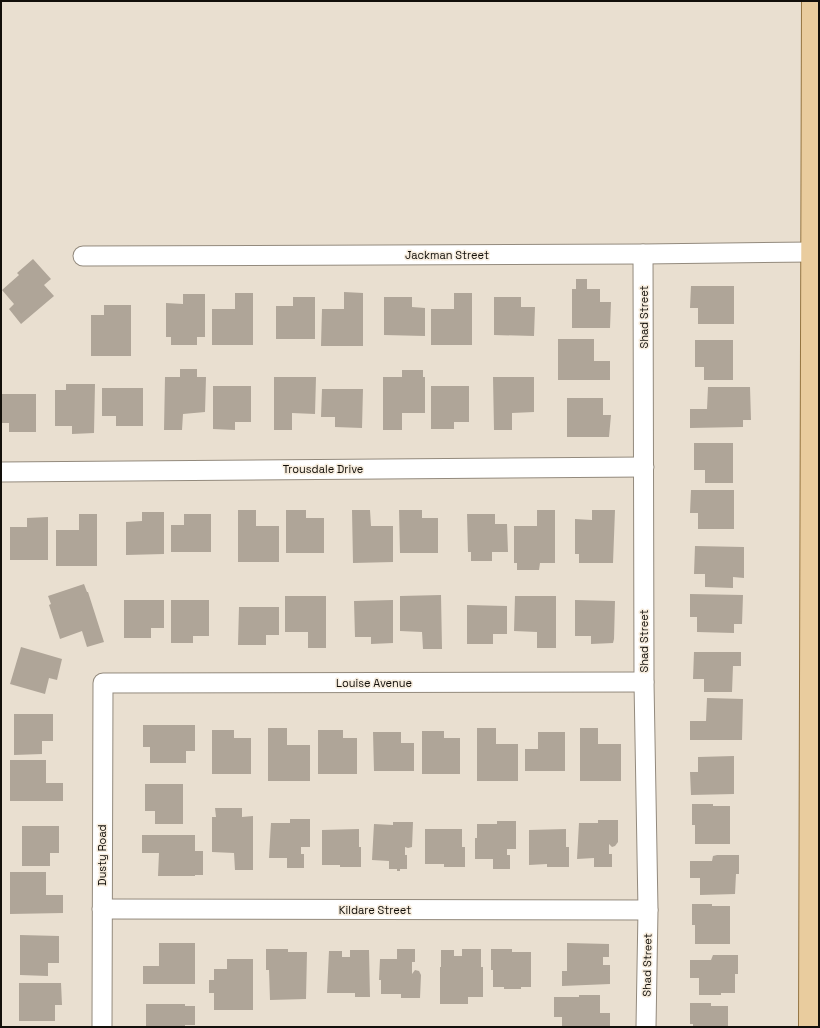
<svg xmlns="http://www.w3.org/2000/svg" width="820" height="1028" viewBox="0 0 820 1028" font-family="'Space Grotesk',sans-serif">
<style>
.building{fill:#afa598}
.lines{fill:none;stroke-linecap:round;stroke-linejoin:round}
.street-casing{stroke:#938a7d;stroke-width:21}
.primary-casing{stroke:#947440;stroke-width:24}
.street{stroke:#fff;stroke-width:19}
.primary{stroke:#e9cc9e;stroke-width:22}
.labels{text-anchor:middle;stroke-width:3;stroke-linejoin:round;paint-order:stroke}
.street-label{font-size:11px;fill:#120f0a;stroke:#f6ecdd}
</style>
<rect width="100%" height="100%" fill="#e9dfd0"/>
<g class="building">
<polygon points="33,259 51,279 44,285 54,296 21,324 9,309 14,304 2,290 19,275 17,273"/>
<polygon points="576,279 587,279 587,289 600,289 600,302 611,302 610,328 572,328 572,289 576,289"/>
<polygon points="691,286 734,286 734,324 698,324 698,308 690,308"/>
<polygon points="344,292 363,293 363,346 321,346 322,309 344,309"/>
<polygon points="235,293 253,293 253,345 212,345 212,309 235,309"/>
<polygon points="454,293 472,293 472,345 431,345 431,309 454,309"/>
<polygon points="183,294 205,294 205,337 197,337 197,345 171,345 171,337 166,337 166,303 183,304"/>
<polygon points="293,297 315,297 315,339 276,339 276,306 293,306"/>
<polygon points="384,297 412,297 412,307 425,308 425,336 384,335"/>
<polygon points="494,297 521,297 521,307 535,307 534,336 494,335"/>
<polygon points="104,305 131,305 131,356 91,356 91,315 104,315"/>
<polygon points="558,339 594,339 594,361 610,361 610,380 558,380"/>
<polygon points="695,340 733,340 733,380 704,380 704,367 695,367"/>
<polygon points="180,369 197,369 197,377 206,377 205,412 183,414 182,430 164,430 165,377 180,377"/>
<polygon points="402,370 423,370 423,377 425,377 425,413 402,413 402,430 383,430 383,377 402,377"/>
<polygon points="274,377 316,377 315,414 292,413 292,430 274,430"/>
<polygon points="493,377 534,377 534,412 512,413 512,430 494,430"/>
<polygon points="66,384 95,384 94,433 72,434 72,426 55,426 55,390 66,390"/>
<polygon points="213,386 251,386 251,422 235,422 235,430 213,429"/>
<polygon points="431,386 469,386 469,422 454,422 454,429 431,429"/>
<polygon points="708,387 750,387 751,420 743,420 743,427 690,428 690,409 707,409"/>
<polygon points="102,388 143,388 143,426 116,426 116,416 102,416"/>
<polygon points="322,389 363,389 362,428 335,427 335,417 321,417"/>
<polygon points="1,394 36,394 36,432 9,432 9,423 1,423"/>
<polygon points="567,398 603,398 603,415 611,415 609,437 567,437"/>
<polygon points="694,443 733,443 733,483 705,483 705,470 694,470"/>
<polygon points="691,490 734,490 734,529 698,529 698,513 690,513"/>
<polygon points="238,510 256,510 256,526 279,526 279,562 238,562"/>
<polygon points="286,510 306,510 306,518 324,518 324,553 286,553"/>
<polygon points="352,510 370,510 371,526 393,526 393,562 353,563"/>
<polygon points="399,510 422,510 422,518 438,518 438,553 400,553"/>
<polygon points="537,510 555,510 555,563 540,563 539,570 517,570 517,563 514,563 514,526 537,526"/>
<polygon points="592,510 615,510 613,563 579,563 579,554 575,554 575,519 592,520"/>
<polygon points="142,512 164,512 164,554 126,555 126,522 142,521"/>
<polygon points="79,514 97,514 97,566 56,566 56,530 79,530"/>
<polygon points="184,514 211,514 211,552 171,552 171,525 184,525"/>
<polygon points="467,514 495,514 495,524 507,524 508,552 492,552 492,561 471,561 471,552 468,552"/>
<polygon points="48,517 48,560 10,560 10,527 27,527 27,518"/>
<polygon points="695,546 744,547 744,578 733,577 733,588 705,587 705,574 694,574"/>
<polygon points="84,584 87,592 88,592 104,642 87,647 82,631 60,639 49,605 51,604 48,596"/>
<polygon points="690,594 743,595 742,624 734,624 734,633 697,632 697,617 690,617"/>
<polygon points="441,595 442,649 423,649 422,632 400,631 400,596"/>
<polygon points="285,596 326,596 326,648 308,648 308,632 285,632"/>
<polygon points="515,596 556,596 556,648 537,648 537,632 514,631"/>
<polygon points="124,600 164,600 164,628 151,628 151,638 124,638"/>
<polygon points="171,600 209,600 209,636 193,636 193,643 171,643"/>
<polygon points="393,600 393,643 371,644 371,637 355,637 354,601"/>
<polygon points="575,600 615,601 614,639 613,643 591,644 591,636 575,636"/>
<polygon points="467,605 507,606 507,634 493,634 493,644 467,644"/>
<polygon points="239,607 279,607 279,635 266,635 266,645 238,645"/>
<polygon points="21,647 62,659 57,680 49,678 45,694 10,684"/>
<polygon points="694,652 741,652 741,666 733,666 732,692 704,692 704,679 693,679"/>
<polygon points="707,698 743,699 742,740 690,740 690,721 706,721"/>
<polygon points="14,714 53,714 53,741 42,741 42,754 14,755"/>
<polygon points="143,725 195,725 195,751 186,751 186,763 150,763 150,747 143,747"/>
<polygon points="268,728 287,728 287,745 310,745 310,781 268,781"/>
<polygon points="477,728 496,728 496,744 518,744 518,781 477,781"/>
<polygon points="580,728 598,728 598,744 621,744 621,781 580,781"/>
<polygon points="212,730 234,730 234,738 251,738 251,774 212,774"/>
<polygon points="318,730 343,730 343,738 357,738 357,774 318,774"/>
<polygon points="422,731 444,731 444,738 460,738 460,774 422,774"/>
<polygon points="373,732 401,732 401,743 414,743 414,771 374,771"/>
<polygon points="538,732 565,732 565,771 525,771 525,749 538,749"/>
<polygon points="734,756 734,794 691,795 690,772 698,772 698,757"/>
<polygon points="10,760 46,760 46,783 63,783 63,801 10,801"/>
<polygon points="145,784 183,784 183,824 155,824 155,811 145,811"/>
<polygon points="692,804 713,804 713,806 730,806 730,844 695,844 695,825 692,825"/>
<polygon points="215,808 242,808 242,817 253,816 253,870 235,870 234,853 212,852 212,817 216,817"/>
<polygon points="290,819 310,819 310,847 301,847 301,854 304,854 304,868 287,868 287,858 269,858 271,823 290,823"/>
<polygon points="598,820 618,820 618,842 615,846 612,847 609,844 609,854 612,854 612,867 594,867 594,858 577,859 579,823 598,823"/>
<polygon points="497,821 516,821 516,849 507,849 507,855 510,855 510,869 493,869 493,859 475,859 475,838 477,838 477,824 497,824"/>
<polygon points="393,822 413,822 412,847 408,848 405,847 405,855 407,855 407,869 400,869 400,871 397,871 397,869 389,869 389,861 372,860 374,824 393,825"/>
<polygon points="22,826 59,826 59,853 50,853 50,866 22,866"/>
<polygon points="359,829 359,847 361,847 361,867 340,867 340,865 322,865 322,830"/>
<polygon points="425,829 462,829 462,847 465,847 465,867 444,867 444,864 425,864"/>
<polygon points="566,829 566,847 569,847 569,867 547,867 547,864 529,865 529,830"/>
<polygon points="142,835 195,835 195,851 203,851 203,875 195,875 195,876 158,876 159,853 142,853"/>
<polygon points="717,855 739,855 739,874 736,874 735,894 700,895 700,878 690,878 690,861 712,861 713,856"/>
<polygon points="10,872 46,872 46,895 63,895 63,913 10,914"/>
<polygon points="692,904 712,904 712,906 730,906 730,944 695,944 695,925 692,925"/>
<polygon points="20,935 59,936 59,963 48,963 48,976 20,975"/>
<polygon points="159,943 195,943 195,984 143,984 143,966 159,966"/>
<polygon points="567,943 609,944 609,957 603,957 603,965 610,965 610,984 562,986 562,971 567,971"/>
<polygon points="266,949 288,949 288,952 307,952 306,999 270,1000 269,970 266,970"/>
<polygon points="397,949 415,949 415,962 412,962 412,974 415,970 419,971 421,975 420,998 401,998 401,994 381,994 381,980 379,980 380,959 397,959"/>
<polygon points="462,949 481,949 481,967 483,967 483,997 468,997 468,1004 440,1004 440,967 441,967 441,950 454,950 454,956 462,956"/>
<polygon points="491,949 512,949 512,952 531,952 531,987 521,987 521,989 504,989 504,987 493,987 493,970 491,970"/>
<polygon points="350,950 369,950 370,997 355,997 355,993 327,993 329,951 342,951 342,957 350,957"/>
<polygon points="713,955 738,955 738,974 735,974 735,993 721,993 721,995 699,995 699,978 690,978 690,960 711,960"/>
<polygon points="227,959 253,959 253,1010 214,1010 214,993 209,993 209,980 214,980 214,969 227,969"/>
<polygon points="19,983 61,983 62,1005 55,1005 55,1021 19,1021"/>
<polygon points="579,995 600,995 600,1013 610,1013 610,1027 562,1027 562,1017 554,1017 554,997 579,997"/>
<polygon points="690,1003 711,1003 711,1006 728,1006 728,1027 693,1027 693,1024 690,1024"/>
<polygon points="146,1004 185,1004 185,1006 195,1006 195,1025 185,1025 185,1027 146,1027"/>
</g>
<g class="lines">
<g class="street-casing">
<g id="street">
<polyline points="643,254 644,682 648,910 646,1027"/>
<polyline points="83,256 643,254 812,252"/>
<polyline points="1,472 644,467"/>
<polyline points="102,909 648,910"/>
<polyline points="102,1027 103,683 644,682"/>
</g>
</g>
<g class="primary-casing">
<polyline id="primary" points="810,1027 813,1"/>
</g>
<use href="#street" class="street"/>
<use href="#primary" class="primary"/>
</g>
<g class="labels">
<g class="street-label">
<text x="447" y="259">Jackman Street</text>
<text transform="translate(644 317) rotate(-90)" y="4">Shad Street</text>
<text x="323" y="473">Trousdale Drive</text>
<text transform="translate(644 641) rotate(-90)" y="4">Shad Street</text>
<text x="374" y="687">Louise Avenue</text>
<text transform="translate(102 855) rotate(-90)" y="4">Dusty Road</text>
<text x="375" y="914">Kildare Street</text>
<text transform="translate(647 965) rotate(-89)" y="4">Shad Street</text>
</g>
</g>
<rect width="820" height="1028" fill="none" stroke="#120f0a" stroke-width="4"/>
</svg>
